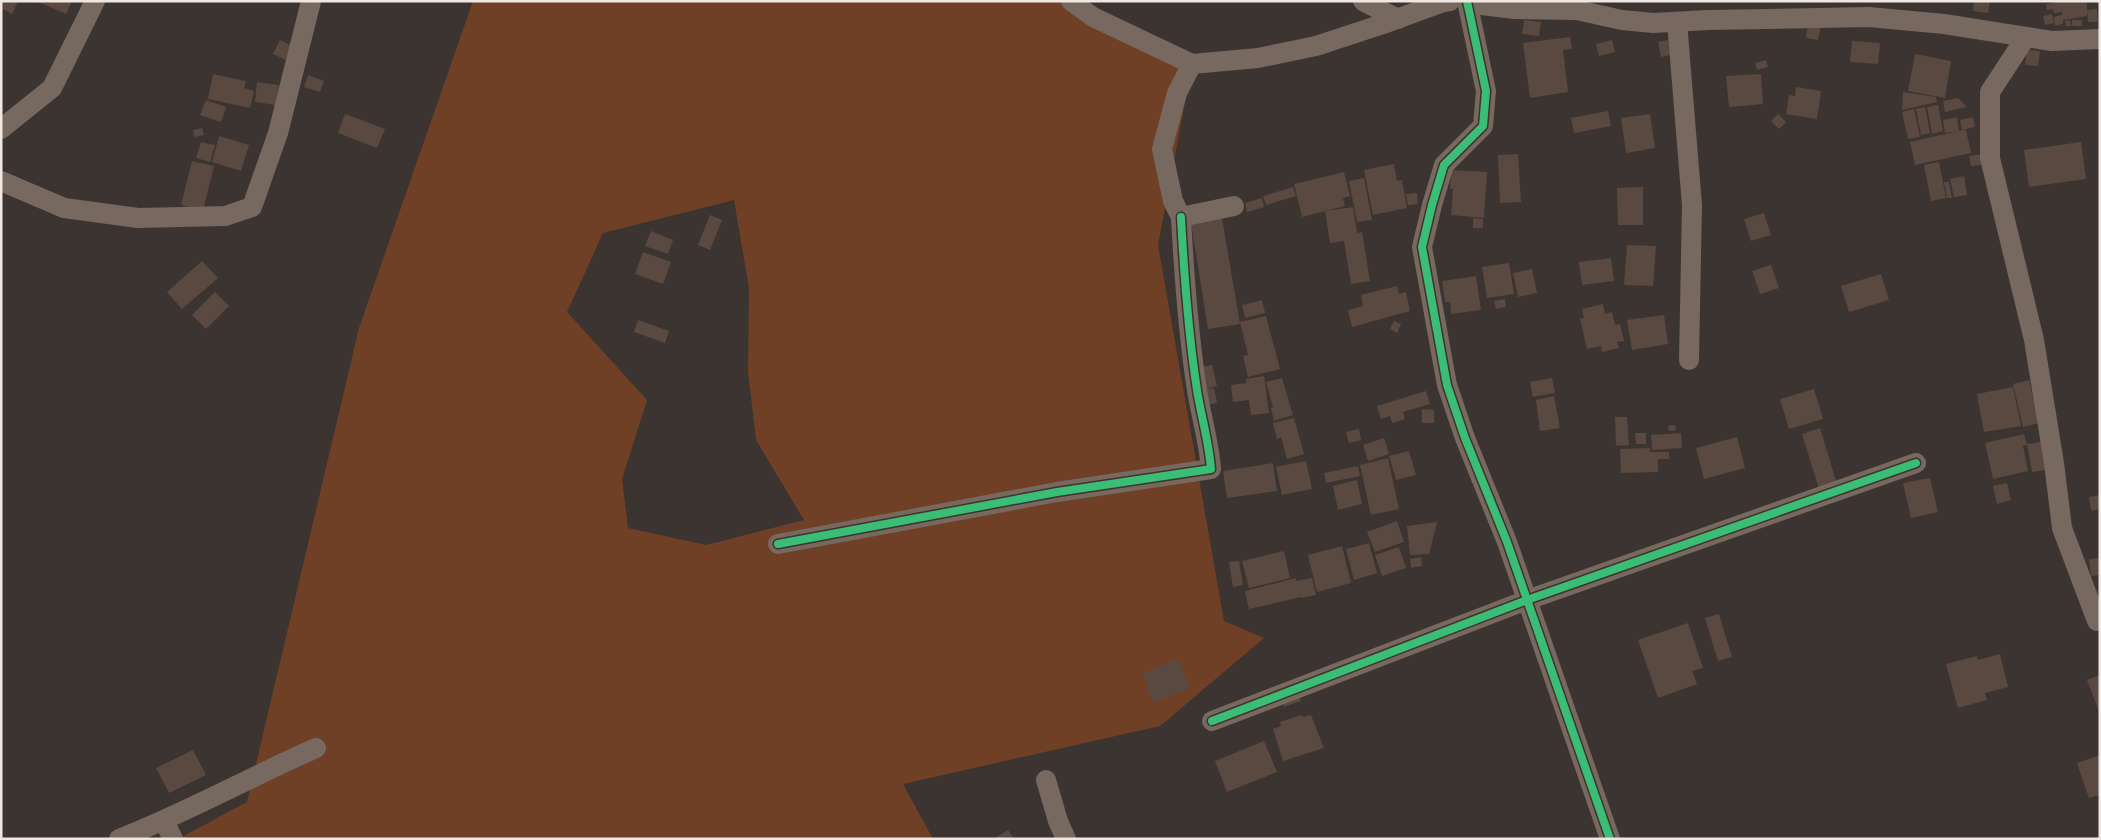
<svg xmlns="http://www.w3.org/2000/svg" width="2101" height="840" viewBox="0 0 2101 840" font-family="'Roboto Condensed',sans-serif">
<style>
.green{fill:#6f4025;fill-rule:evenodd}
.building{fill:#594940}
.lines{fill:none;stroke-linecap:round;stroke-linejoin:round}
.minor{stroke:#776860;stroke-width:20}
.cycleway-casing{stroke:#41332b;stroke-width:11}
.cycleway{stroke:#3abd76;stroke-width:8}
</style>
<rect width="100%" height="100%" fill="#3c3430"/>
<path class="green" d="M473,1H1064L1193,60L1158,245L1224,621L1264,638L1160,726L903,784L933,839H178L247,802L359,328ZM734,200L749,288L748,371L756,440L804,520L706,545L628,528L622,479L647,400L567,312L603,233Z"/>
<g class="building">
<polygon points="1,1 18,1 12,14 1,8"/>
<polygon points="36,1 72,1 66,14"/>
<polygon points="1974,1 1990,1 1988,13 1973,11"/>
<polygon points="2054,1 2087,1 2087,16 2063,20 2063,24 2055,26 2054,17 2062,15 2062,12 2054,13 2053,9 2047,10 2046,4 2054,3"/>
<polygon points="2097,9 2098,22 2088,22 2087,10"/>
<polygon points="2052,14 2054,23 2045,25 2043,16"/>
<polygon points="1524,20 1541,22 1539,36 1522,34"/>
<polygon points="2070,20 2071,26 2066,26 2065,21"/>
<rect x="2072" y="20" width="10" height="6"/>
<polygon points="1808,24 1821,25 1818,40 1806,38"/>
<polygon points="1570,37 1572,49 1563,50 1568,92 1530,98 1523,43"/>
<polygon points="280,40 292,46 286,60 273,54"/>
<polygon points="1612,40 1615,52 1599,56 1596,44"/>
<polygon points="1668,40 1670,55 1661,57 1658,42"/>
<polygon points="1852,41 1880,43 1878,64 1850,62"/>
<polygon points="2027,50 2040,51 2038,66 2025,65"/>
<polygon points="1915,54 1951,61 1945,98 1908,91"/>
<polygon points="1766,60 1768,67 1757,70 1755,63"/>
<polygon points="213,74 246,81 244,88 254,91 250,108 208,99"/>
<polygon points="1761,74 1763,104 1729,107 1726,76"/>
<polygon points="308,75 324,81 320,92 304,87"/>
<polygon points="257,82 279,85 276,105 255,102"/>
<polygon points="1796,87 1821,91 1817,119 1786,114 1789,95 1795,96"/>
<polygon points="1903,92 1936,97 1937,102 1902,110"/>
<polygon points="1958,98 1967,107 1945,112 1943,101"/>
<polygon points="206,100 226,107 221,122 200,115"/>
<polygon points="1938,105 1943,131 1932,134 1927,107"/>
<polygon points="1925,107 1930,133 1921,135 1916,109"/>
<polygon points="1914,109 1920,137 1908,139 1902,112"/>
<polygon points="1608,111 1611,126 1574,133 1571,118"/>
<polygon points="345,114 385,129 377,148 338,133"/>
<polygon points="1650,114 1655,148 1626,153 1621,118"/>
<polygon points="1778,114 1786,122 1779,129 1771,121"/>
<polygon points="1957,117 1959,131 1945,133 1943,120"/>
<polygon points="1973,117 1975,127 1962,130 1960,120"/>
<polygon points="202,128 204,135 194,137 193,130"/>
<polygon points="1963,130 1966,130 1971,153 1915,165 1910,142"/>
<polygon points="219,136 249,145 241,171 212,162"/>
<polygon points="201,142 215,145 210,162 196,158"/>
<polygon points="2081,142 2086,179 2029,187 2024,150"/>
<polygon points="1518,154 1521,202 1500,203 1498,155"/>
<polygon points="1984,154 1986,164 1971,166 1969,156"/>
<polygon points="192,161 214,166 203,210 181,205"/>
<polygon points="1939,162 1946,198 1931,201 1924,165"/>
<polygon points="1394,164 1397,181 1402,180 1407,208 1373,215 1364,170"/>
<polygon points="1451,170 1487,172 1484,218 1451,215 1453,189 1450,189"/>
<polygon points="1344,172 1350,196 1343,198 1345,206 1302,217 1294,184"/>
<polygon points="1964,176 1967,195 1954,197 1950,179"/>
<polygon points="1364,178 1372,220 1357,222 1349,181"/>
<polygon points="1944,182 1949,182 1952,198 1947,198"/>
<polygon points="1293,187 1296,196 1266,205 1263,196"/>
<polygon points="1643,187 1643,225 1618,225 1617,188"/>
<polygon points="1417,193 1418,204 1408,205 1406,194"/>
<polygon points="1262,198 1264,207 1247,212 1245,203"/>
<polygon points="1353,207 1357,233 1362,232 1370,281 1351,284 1344,241 1330,243 1325,211"/>
<polygon points="1764,213 1771,235 1751,241 1744,219"/>
<polygon points="710,215 722,220 710,250 698,245"/>
<polygon points="1222,218 1240,324 1208,329 1191,223"/>
<polygon points="1473,218 1483,219 1483,228 1473,228"/>
<polygon points="651,231 673,240 668,254 645,246"/>
<polygon points="1627,245 1656,246 1653,286 1624,285"/>
<polygon points="643,252 671,262 663,284 635,274"/>
<polygon points="1611,258 1614,281 1582,285 1579,262"/>
<polygon points="202,261 218,278 182,309 167,292"/>
<polygon points="1509,263 1514,294 1487,298 1482,267"/>
<polygon points="1771,265 1779,288 1760,294 1752,271"/>
<polygon points="1532,269 1537,293 1518,297 1513,273"/>
<polygon points="1881,274 1889,300 1849,312 1841,286"/>
<polygon points="1476,276 1481,310 1451,314 1450,302 1445,302 1442,281"/>
<polygon points="1397,286 1399,294 1406,292 1410,311 1352,327 1348,310 1363,306 1361,295"/>
<polygon points="215,292 229,306 206,329 192,315"/>
<polygon points="1505,299 1506,307 1496,309 1494,301"/>
<polygon points="1262,300 1265,313 1245,318 1242,305"/>
<polygon points="1603,304 1605,314 1612,312 1615,325 1620,324 1624,341 1617,342 1619,348 1602,352 1601,346 1587,349 1580,319 1584,318 1582,309"/>
<polygon points="1664,315 1668,344 1632,350 1627,320"/>
<polygon points="1266,316 1280,369 1248,377 1243,356 1248,355 1240,322"/>
<polygon points="638,320 669,331 665,343 634,332"/>
<polygon points="1394,321 1401,324 1397,333 1390,329"/>
<polygon points="1212,365 1217,386 1205,389 1200,367"/>
<polygon points="1264,376 1269,413 1251,415 1249,400 1233,402 1231,385 1246,383 1246,379"/>
<polygon points="1282,378 1293,415 1274,421 1271,408 1273,407 1266,382"/>
<polygon points="1552,378 1555,393 1533,397 1530,382"/>
<polygon points="2029,380 2039,423 2023,427 2013,384"/>
<polygon points="2013,387 2021,426 1984,432 1977,394"/>
<polygon points="1214,388 1217,403 1206,405 1203,389"/>
<polygon points="1814,389 1823,419 1789,429 1780,399"/>
<polygon points="1426,391 1430,404 1403,412 1405,419 1392,423 1390,416 1381,419 1377,406"/>
<polygon points="1554,396 1560,428 1540,431 1536,400"/>
<polygon points="1422,409 1434,410 1434,423 1422,423"/>
<polygon points="1615,417 1627,417 1629,445 1616,446"/>
<polygon points="1294,418 1304,454 1287,459 1281,437 1277,439 1273,423"/>
<polygon points="1675,425 1676,430 1669,431 1668,426"/>
<polygon points="1820,428 1837,484 1819,489 1802,434"/>
<polygon points="1359,429 1361,440 1349,443 1346,432"/>
<polygon points="1635,433 1646,433 1646,444 1636,444"/>
<polygon points="1681,433 1682,448 1652,450 1651,435"/>
<polygon points="2024,434 2027,445 2023,446 2028,471 1993,479 1985,443"/>
<polygon points="1737,437 1745,468 1704,479 1696,448"/>
<polygon points="1384,438 1389,454 1368,461 1363,445"/>
<polygon points="2041,442 2046,470 2032,472 2027,444"/>
<polygon points="1650,448 1650,452 1669,452 1669,459 1658,459 1658,472 1621,473 1620,449"/>
<polygon points="1409,451 1416,475 1396,480 1389,456"/>
<polygon points="1388,458 1399,509 1371,515 1360,465"/>
<polygon points="1306,461 1312,489 1282,495 1276,467"/>
<polygon points="1273,463 1277,491 1227,498 1223,471"/>
<polygon points="1358,466 1360,476 1326,483 1324,473"/>
<polygon points="1930,478 1938,512 1911,518 1903,483"/>
<polygon points="1357,480 1362,504 1338,510 1333,486"/>
<polygon points="2007,483 2011,500 1997,504 1993,486"/>
<polygon points="2100,495 2100,509 2091,511 2089,497"/>
<polygon points="1397,521 1404,542 1375,552 1367,532"/>
<polygon points="1437,522 1429,554 1410,555 1407,526"/>
<polygon points="1369,543 1377,573 1354,580 1346,549"/>
<polygon points="1342,546 1351,583 1317,592 1308,555"/>
<polygon points="1399,547 1406,568 1382,576 1375,555"/>
<polygon points="1284,551 1290,578 1249,588 1242,561"/>
<polygon points="1421,557 1422,566 1411,568 1410,559"/>
<polygon points="2100,558 2100,575 2091,576 2089,559"/>
<polygon points="1239,561 1243,585 1233,587 1229,562"/>
<polygon points="1296,578 1296,581 1312,578 1316,595 1301,598 1301,597 1249,609 1245,591"/>
<polygon points="1719,614 1732,657 1718,661 1705,618"/>
<polygon points="1688,623 1703,668 1692,671 1697,684 1658,698 1638,640"/>
<polygon points="2000,654 2008,687 1985,693 1987,700 1958,708 1946,664 1977,656 1978,660"/>
<polygon points="1178,659 1190,688 1154,703 1142,673"/>
<polygon points="2100,675 2100,714 2087,680"/>
<polygon points="1297,691 1301,701 1284,707 1281,697"/>
<polygon points="1302,715 1303,717 1311,715 1324,748 1283,761 1273,729 1281,726 1280,722"/>
<polygon points="1264,741 1277,772 1227,792 1215,761"/>
<polygon points="193,750 206,775 169,793 156,768"/>
<polygon points="2100,755 2100,795 2089,798 2077,763"/>
<polygon points="1008,830 1014,839 993,839"/>
</g>
<g class="lines">
<g class="minor">
<polyline points="1071,1 1093,17 1192,64 1258,58 1316,46 1383,24 1443,2 1450,1"/>
<polyline points="1363,1 1398,19"/>
<polyline points="1467,1 1486,91 1483,126 1444,165 1432,205 1422,247 1447,385 1465,438 1507,542 1610,839"/>
<polyline points="1470,1 1482,5 1514,9 1577,10 1622,20 1653,23 1708,20 1869,17 1944,24 2052,41 2100,39"/>
<polyline points="1677,22 1692,205 1689,360"/>
<polyline points="2026,37 1990,92 1990,158 2034,340 2054,463 2062,528 2097,621"/>
<polyline points="1192,64 1177,93 1162,149 1173,201 1181,217 1234,206"/>
<polyline points="1,129 52,88 95,1"/>
<polyline points="1,181 64,208 138,218 225,216 252,207 278,133 311,1"/>
<path d="M778,544L1057,492L1211,469C1209,442 1201,416 1197,390C1188,332 1184,274 1181,217"/>
<polyline points="1212,721 1527,600 1916,463"/>
<polyline points="1046,780 1058,821 1066,839"/>
<polyline points="164,821 173,839"/>
<path d="M119,839C186,813 250,777 316,748"/>
</g>
<g class="cycleway-casing">
<g id="cycleway">
<polyline points="1467,1 1486,91 1483,126 1444,165 1432,205 1422,247 1447,385 1465,438 1507,542 1610,839"/>
<path d="M778,544L1057,492L1211,469C1209,442 1201,416 1197,390C1188,332 1184,274 1181,217"/>
<polyline points="1212,721 1527,600 1916,463"/>
</g>
</g>
<use href="#cycleway" class="cycleway"/>
</g>
<rect width="2101" height="840" fill="none" stroke="#f1e7e2" stroke-width="5"/>
</svg>
